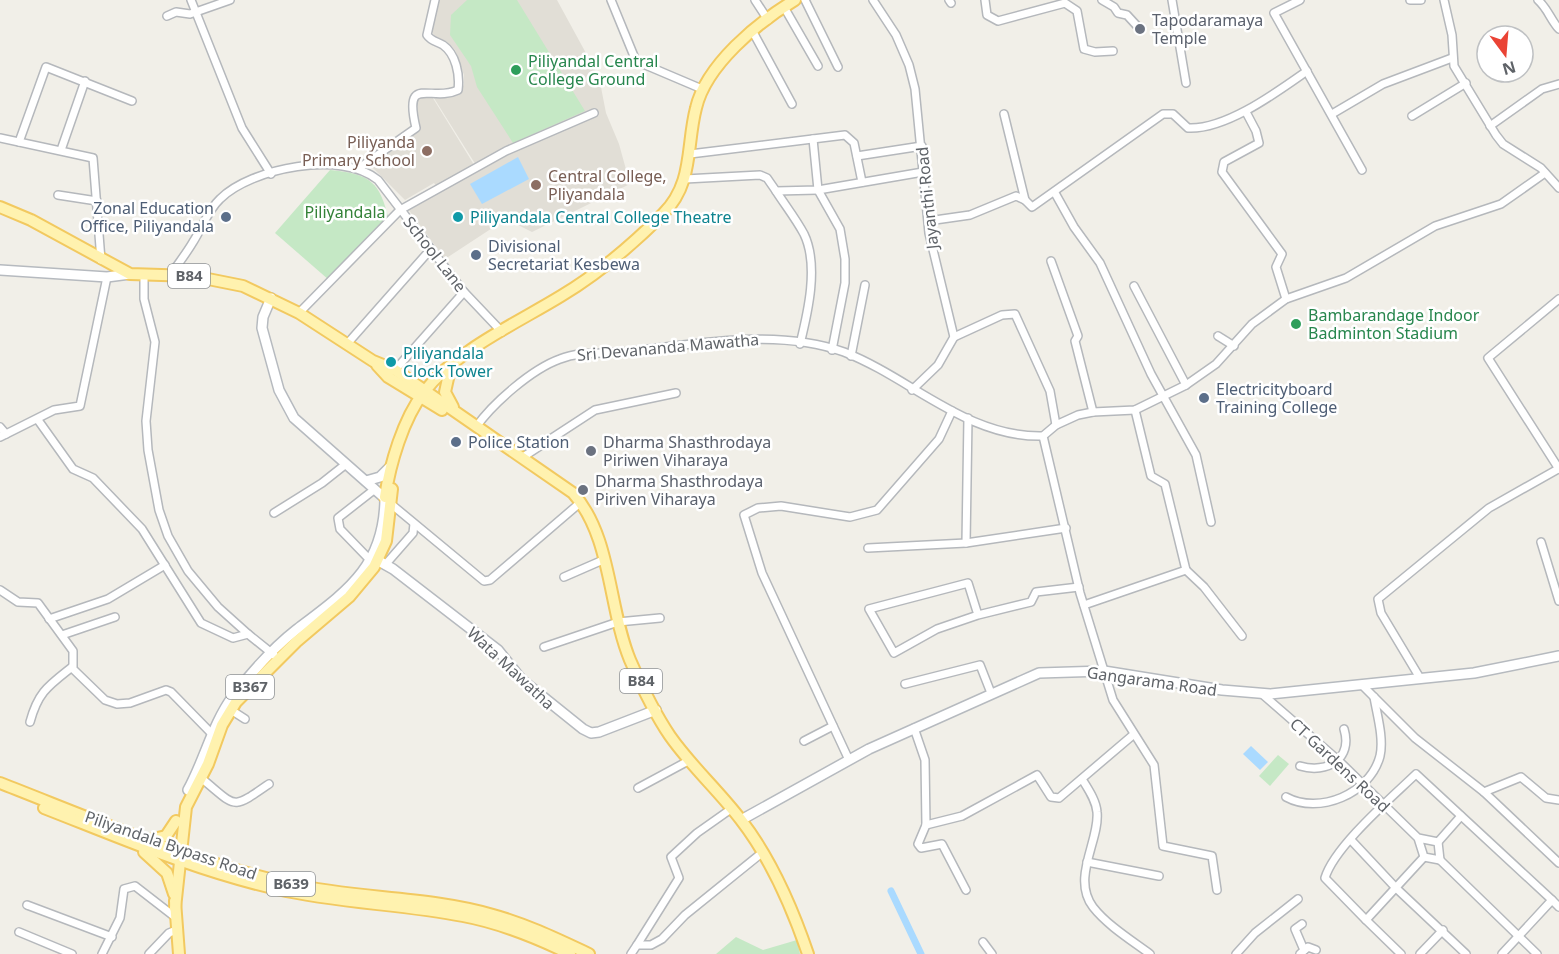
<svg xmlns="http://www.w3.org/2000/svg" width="1559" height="954" viewBox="0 0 1559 954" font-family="'Noto Sans',sans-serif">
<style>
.education{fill:#e1ded6}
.green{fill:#c5e8c5}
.water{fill:#aadaff}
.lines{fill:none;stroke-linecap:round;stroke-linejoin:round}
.canal{stroke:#aadaff;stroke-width:7}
.street-casing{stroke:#b5b8bc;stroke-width:10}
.secondary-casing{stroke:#b6babf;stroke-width:12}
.primary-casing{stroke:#f2c960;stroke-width:14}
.street{stroke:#fff;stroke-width:7}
.secondary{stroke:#fff;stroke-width:9}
.primary{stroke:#fff2af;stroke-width:10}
.worship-dot{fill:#6b7280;stroke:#fff;stroke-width:2}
.leisure-dot{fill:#2e9e5b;stroke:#fff;stroke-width:2}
.education-dot{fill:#8d6e63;stroke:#fff;stroke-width:2}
.service-dot{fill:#5c6f8a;stroke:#fff;stroke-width:2}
.culture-dot{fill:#0f9aa8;stroke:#fff;stroke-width:2}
.labels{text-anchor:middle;stroke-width:5;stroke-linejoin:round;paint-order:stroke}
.shield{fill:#fff;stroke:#8f9295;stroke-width:1.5}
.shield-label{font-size:15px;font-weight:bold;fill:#5f6368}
.worship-label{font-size:16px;fill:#5b616d;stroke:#fff;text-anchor:start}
.leisure-label{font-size:16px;fill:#27864d;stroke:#fff;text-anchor:start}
.education-label{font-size:16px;fill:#785e54;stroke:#fff;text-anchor:end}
.street-label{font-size:16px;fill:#5f6368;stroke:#fff}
.service-label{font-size:16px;fill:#4e5e75;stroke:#fff;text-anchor:start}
.park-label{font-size:16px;fill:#348238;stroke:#fff}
.culture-label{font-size:16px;fill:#0d838f;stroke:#fff;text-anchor:start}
</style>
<rect width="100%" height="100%" fill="#f1efe8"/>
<g class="education">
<polygon points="439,0 557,0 599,77 606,113 619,144 630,184 532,232 506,219 445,259 408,209 412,204 434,195 434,193 479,170 432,95 455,95 461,92 464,84 464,75 455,50 446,41 435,38 432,31"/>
<polygon points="423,95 431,95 476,168 438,188 434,183 405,200 369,164 421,129 417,120 416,100"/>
</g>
<g class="green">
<polygon points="467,0 517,0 585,111 513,143 477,87 471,66 450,35 451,15"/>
<path d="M330,170C371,174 380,182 389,221L329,280L275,233Z"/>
<polygon points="1278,755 1289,764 1270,786 1259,776"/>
<polygon points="736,937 763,950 797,940 800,954 716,954"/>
</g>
<g class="water">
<polygon points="518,157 529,179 482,204 470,184"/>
<polygon points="1251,746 1268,762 1260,770 1243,754"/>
</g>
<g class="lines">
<polyline class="canal" points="891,891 921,954"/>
<g class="street-casing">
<g id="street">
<polyline points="191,0 242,128 271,174"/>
<polyline points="611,0 636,61 702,89"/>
<polyline points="755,0 768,20"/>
<polyline points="805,0 838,67"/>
<polyline points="873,0 896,35 909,65 915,89 929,233 954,337 938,365 912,390"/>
<polyline points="949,0 951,3"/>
<polyline points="985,0 987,15 998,21 1065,3 1077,11 1084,49 1095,52 1113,51"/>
<polyline points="1102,0 1114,7 1118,13 1127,15 1138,27"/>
<polyline points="1172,0 1186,83"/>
<polyline points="1300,0 1274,13 1362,170"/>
<polyline points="1410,0 1421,0"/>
<polyline points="1444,0 1452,35 1454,66 1496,135 1503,144 1541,168 1559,188"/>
<path d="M1538,0C1548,9 1550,19 1559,29"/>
<polyline points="784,7 818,66"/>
<polyline points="167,16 176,12 190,14 230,0"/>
<polyline points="753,32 792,104"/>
<polyline points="1246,112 1256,131 1259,143 1224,162 1222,172 1282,254 1276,267 1286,299"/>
<path d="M1004,114L1025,200L1032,207L1163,114H1173L1188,128C1226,130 1277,92 1307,71"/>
<polyline points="1332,114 1383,84 1452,58"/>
<polyline points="1412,116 1466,83"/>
<polyline points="1490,126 1542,89 1559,84"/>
<polyline points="0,138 93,158 101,260"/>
<polyline points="813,139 818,190 840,229 845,259 845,283 832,350"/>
<polyline points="19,142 46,67 132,101"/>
<polyline points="61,150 85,81"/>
<polyline points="690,154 845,135 854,143 862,182"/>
<polyline points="857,156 922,146"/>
<path d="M359,168L416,128C403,73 431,103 458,90C460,75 456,54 443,45C436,41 431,41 427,35L435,0"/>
<polyline points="685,179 760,175 767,178 776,191 818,190 923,172"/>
<path d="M776,191C785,205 796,219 804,234C819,265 808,312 800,344"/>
<polyline points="1055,193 1074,227 1100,263 1151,374 1196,455 1211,522"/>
<polyline points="58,195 97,201"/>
<polyline points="928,221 970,215 1016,196 1025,200"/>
<polyline points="1051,261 1078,336 1075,341 1093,412"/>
<polyline points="144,275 144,299 155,342 146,421 148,450 159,510 168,536 188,571 218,607 248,634"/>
<path d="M170,276C177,265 186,254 193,242C202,228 208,210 220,199C251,168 342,150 378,180L464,292L502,332"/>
<polyline points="1134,286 1186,385"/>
<polyline points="1559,299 1488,358 1559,469"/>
<polyline points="299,313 400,210 506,151 594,113"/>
<polyline points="1218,336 1234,346"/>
<polyline points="954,337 1002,315 1015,314 1050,391 1056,425"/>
<polyline points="347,344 430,250"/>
<polyline points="851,356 865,285"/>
<polyline points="395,370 464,292"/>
<polyline points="1135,410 1151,476 1165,484 1186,570"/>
<polyline points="38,420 73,469 93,478 142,529 201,623 233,638 248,634 274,655"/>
<polyline points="0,427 6,434"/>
<path d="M476,427C493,403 532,369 560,359C580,351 601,354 623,352C693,345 775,327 844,352C911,378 967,438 1043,436L1056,425L1078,415L1093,412L1135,410L1186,385L1216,364L1252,324L1286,299L1346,278L1435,226L1501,204L1545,173"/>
<polyline points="1043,436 1080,593 1113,700 1154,765 1163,846 1212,856 1217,890"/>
<polyline points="0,437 54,410 80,406 107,277"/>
<polyline points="523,457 595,410 676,393"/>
<polyline points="391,504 484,581 490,580 581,502"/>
<polyline points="274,513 322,483 346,464"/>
<polyline points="1541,542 1559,601"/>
<polyline points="966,543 968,418"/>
<polyline points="868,548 966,543 1066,528"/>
<polyline points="370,560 340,529 338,518 375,489"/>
<polyline points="385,565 413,533 414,524"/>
<polyline points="564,577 603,560"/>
<polyline points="0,590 18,602 38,603 73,651 73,669 105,700 117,704 130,703 166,690 171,692 214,736"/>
<polyline points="1084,605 1186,570 1204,587 1242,636"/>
<polyline points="978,615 968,583 869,609 894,653 937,629 978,615 1031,602 1036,592 1079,587"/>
<polyline points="49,619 108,599 165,565"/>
<polyline points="62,635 115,617"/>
<polyline points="544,647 618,622 660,618"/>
<polyline points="1420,678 1381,613 1378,599 1489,508 1558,469"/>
<polyline points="905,684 980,665 991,693"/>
<polyline points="1363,686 1415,738 1484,792 1559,863"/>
<polyline points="1261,693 1339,761 1418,838 1424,857 1440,860 1438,842 1418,838"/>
<polyline points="231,710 245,719"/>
<path d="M30,722C38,692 48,686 72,667"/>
<polyline points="914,728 925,760 926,825 918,844 921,848 942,844 966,890"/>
<polyline points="804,741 833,726"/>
<polyline points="849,760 762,573 744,515 758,508 781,506 850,517 877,510 939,439 952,411"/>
<path d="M1300,766C1327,774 1353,759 1344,729"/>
<path d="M201,778C237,807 230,811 269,784"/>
<path d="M1082,779C1088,789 1096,800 1097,812C1100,840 1071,878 1093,907C1107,925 1131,940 1150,954"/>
<polyline points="638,788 690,760"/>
<polyline points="1484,792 1521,777 1546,798 1559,800"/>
<path d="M1286,797C1319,815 1370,794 1380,756C1384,738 1377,715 1374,697"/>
<polyline points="926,825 962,816 1037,775 1051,797 1059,798 1133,735"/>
<polyline points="1351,840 1396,888 1466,954"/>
<polyline points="1438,842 1461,816"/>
<path d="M1424,857L1366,920L1325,878C1334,847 1391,798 1416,774L1552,900L1502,954"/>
<polyline points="1440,860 1537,954"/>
<polyline points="1087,862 1159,876"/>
<polyline points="1552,900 1559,907"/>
<polyline points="27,905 112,937"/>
<polyline points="1366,920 1401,954"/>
<polyline points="1302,924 1295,929 1304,950"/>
<polyline points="19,932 72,954"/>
<polyline points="983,942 992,954"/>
<polyline points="637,945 679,878 671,857 697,833 731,809"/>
<polyline points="102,954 120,918 124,889 135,886 175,917"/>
<polyline points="149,954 169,933 176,930"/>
<polyline points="631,954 637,945 651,945 662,939 685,915 763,852"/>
<polyline points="1236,954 1255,933 1298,899"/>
<polyline points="1300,954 1308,947 1316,950"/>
<polyline points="1420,954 1443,930"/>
</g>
</g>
<g class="secondary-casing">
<g id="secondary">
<polyline points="0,270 107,277 130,274"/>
<polyline points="271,298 263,317 262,328 279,390 294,418 388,501"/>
<polyline points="366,481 380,477 389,468"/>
<polyline points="377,560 393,569 498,650 522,680 583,729 591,733 599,732 656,710"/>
<path d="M188,790C205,759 212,725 233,696C251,673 273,648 296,630C346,592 385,567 385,497"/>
<polyline points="741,820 869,749 1039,673 1104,671 1222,690 1270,694 1474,673 1559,656"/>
</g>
</g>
<g class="primary-casing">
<g id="primary">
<path d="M0,207L31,220L130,274L193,276L243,286L299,313L373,361L395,370L573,493C612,537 608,607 630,660C641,685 655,714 670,736C691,766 719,791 741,820C772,860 792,907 808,954"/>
<polyline points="377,365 388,377 442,410"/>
<polyline points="449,374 445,392 453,407"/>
<path d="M385,497C390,464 403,419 424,392C455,351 517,323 561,296C598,274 632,245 663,214C694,183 686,146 696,108C706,65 758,22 795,0"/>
<path d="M0,783C95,820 191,862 291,884C357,899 427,896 493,915C526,924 557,939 589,954"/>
<path d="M44,808C121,838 197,871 277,889C338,903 401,904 463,916C501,923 535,937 570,954"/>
<polyline points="149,840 166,836 176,821"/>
<polyline points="144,852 167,873 174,894"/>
<polyline points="175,901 179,954"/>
<polyline points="175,908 186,807 208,764 222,725 236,702 296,642 349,597 374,567 386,541 392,489"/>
</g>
</g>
<use href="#street" class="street"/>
<use href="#secondary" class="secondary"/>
<use href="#primary" class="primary"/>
</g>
<g class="worship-dot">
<circle cx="1140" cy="29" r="6"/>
<circle cx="591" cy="451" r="6"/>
<circle cx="583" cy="490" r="6"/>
</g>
<g class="leisure-dot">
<circle cx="516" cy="70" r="6"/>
<circle cx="1296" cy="324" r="6"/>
</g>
<g class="education-dot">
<circle cx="427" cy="151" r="6"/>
<circle cx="536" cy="185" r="6"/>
</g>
<g class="service-dot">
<circle cx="226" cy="217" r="6"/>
<circle cx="476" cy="255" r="6"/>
<circle cx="1204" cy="398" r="6"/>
<circle cx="456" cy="442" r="6"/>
</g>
<g class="culture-dot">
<circle cx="458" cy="217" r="6"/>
<circle cx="391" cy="362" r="6"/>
</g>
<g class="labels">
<g class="shield">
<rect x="168" y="264" width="42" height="24" rx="4.5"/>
<rect x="620" y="669" width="42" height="24" rx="4.5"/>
<rect x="226" y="675" width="48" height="24" rx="4.5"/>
<rect x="267" y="872" width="48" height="24" rx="4.5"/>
</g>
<g class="shield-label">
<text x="189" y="281">B84</text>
<text x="641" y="686">B84</text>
<text x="250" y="692">B367</text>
<text x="291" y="889">B639</text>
</g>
<g class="worship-label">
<text x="1152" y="26">Tapodaramaya<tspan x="1152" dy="18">Temple</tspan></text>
<text x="603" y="448">Dharma Shasthrodaya<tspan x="603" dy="18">Piriwen Viharaya</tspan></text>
<text x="595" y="487">Dharma Shasthrodaya<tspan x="595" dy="18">Piriven Viharaya</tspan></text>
</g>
<g class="leisure-label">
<text x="528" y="67">Piliyandal Central<tspan x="528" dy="18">College Ground</tspan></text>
<text x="1308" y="321">Bambarandage Indoor<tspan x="1308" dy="18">Badminton Stadium</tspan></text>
</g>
<g class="education-label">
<text x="415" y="148">Piliyanda<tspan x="415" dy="18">Primary School</tspan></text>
<text x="548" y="182" text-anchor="start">Central College,<tspan x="548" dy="18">Pliyandala</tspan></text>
</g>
<g class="street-label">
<text transform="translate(927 198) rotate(-96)" y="6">Jayanthi Road</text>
<text transform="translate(435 254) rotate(52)" y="6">School Lane</text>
<text transform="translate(668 347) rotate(-5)" y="6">Sri Devananda Mawatha</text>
<text transform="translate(511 668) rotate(43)" y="6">Wata Mawatha</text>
<text transform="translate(1152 681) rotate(8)" y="6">Gangarama Road</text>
<text transform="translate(1340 765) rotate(43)" y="6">CT Gardens Road</text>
<text transform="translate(171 845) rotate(19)" y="6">Piliyandala Bypass Road</text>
</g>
<g class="service-label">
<text x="214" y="214" text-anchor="end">Zonal Education<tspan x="214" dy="18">Office, Piliyandala</tspan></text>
<text x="488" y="252">Divisional<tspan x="488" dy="18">Secretariat Kesbewa</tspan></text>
<text x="1216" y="395">Electricityboard<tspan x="1216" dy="18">Training College</tspan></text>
<text x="468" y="448">Police Station</text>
</g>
<g class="park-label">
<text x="345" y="218">Piliyandala</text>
</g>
<g class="culture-label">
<text x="470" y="223">Piliyandala Central College Theatre</text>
<text x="403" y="359">Piliyandala<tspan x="403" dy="18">Clock Tower</tspan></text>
</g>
</g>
<g transform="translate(1505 54) rotate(164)"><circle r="28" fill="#ffffff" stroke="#bfc1c3" stroke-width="1.5"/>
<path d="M0-4.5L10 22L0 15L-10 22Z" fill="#ea4335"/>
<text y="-9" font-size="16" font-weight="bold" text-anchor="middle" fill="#5f6368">N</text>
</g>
</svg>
